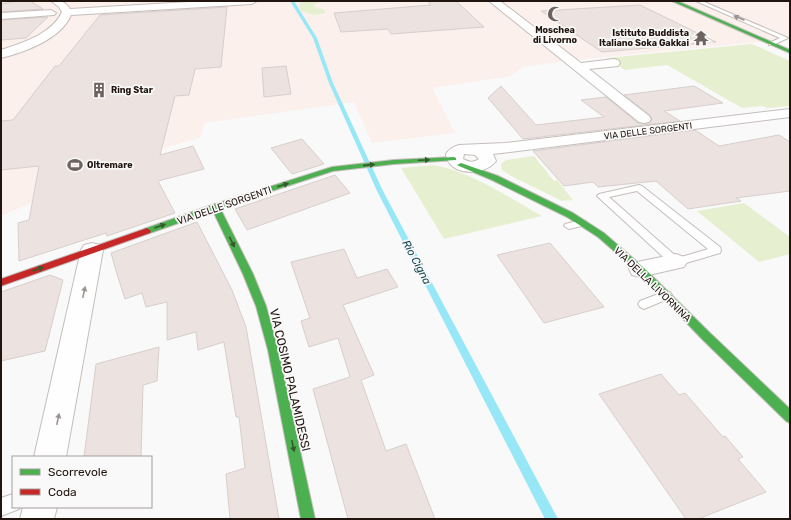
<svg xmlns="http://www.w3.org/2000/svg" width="791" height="520" viewBox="0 0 791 520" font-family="Rubik,sans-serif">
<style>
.built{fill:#fbf0ec}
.green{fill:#e6f0d0}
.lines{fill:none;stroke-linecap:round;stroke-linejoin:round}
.stream{fill:#98e7f7;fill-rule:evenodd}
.building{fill:#ece2df;stroke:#d6cfcc}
.lane-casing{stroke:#c5bebb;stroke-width:2}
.street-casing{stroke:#c5bebb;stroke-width:2}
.fast-casing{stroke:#c5bebb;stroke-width:2}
.jam-casing{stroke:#c5bebb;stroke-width:2}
.lane{fill:#fefefe;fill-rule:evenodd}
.street{fill:#fefefe;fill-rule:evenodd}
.fast{fill:#4caf50;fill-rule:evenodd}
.jam{fill:#c62828;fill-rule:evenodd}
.oneway{fill:#9b9592}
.oneway2{fill:#355a2c}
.labels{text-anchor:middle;stroke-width:3.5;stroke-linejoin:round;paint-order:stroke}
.far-poi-label{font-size:9px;font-weight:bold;fill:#22140f;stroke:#f9f9f9;text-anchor:start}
.far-street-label{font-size:9px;fill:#22140f;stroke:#f9f9f9}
.street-label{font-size:10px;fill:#22140f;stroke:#f9f9f9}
.water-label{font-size:11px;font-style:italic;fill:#154852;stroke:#f9f9f9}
.near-street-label{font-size:12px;fill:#22140f;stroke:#f9f9f9}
</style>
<rect width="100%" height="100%" fill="#f9f9f9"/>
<polygon class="built" points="1,1 790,1 790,39 574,60 523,67 511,76 432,88 455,133 372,143 354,102 205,123 200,138 152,151 1,216"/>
<g class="green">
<polygon points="300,1 322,1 314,5 316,8 324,9 325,13 313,15 301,11 299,6 301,3"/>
<polygon points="752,44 790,61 790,106 768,108 761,106 742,108 667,65 625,70 606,58"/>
<polygon points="534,156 554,181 557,180 573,200 562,201 511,176 502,170 501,164 506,160"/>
<path d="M434,165C472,172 508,197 542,216L444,239L401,168Z"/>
<polygon points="744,203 790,237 790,254 759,262 697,211"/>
</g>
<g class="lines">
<polygon class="stream" points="290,1 294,1 317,38 333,83 383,191 558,519 545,519 377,191 329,83 313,38"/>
</g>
<g class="building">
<polygon points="17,1 30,1 43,9 1,12 1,4"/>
<polygon points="427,1 456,1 484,27 391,34 388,29 341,32 334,13 431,5"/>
<polygon points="640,5 716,42 602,52 541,11"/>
<polygon points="227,7 221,67 195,69 189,95 175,96 160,155 193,146 204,169 158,181 175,213 107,236 106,233 19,261 18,223 29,220 39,166 1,170 1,121 13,120 55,66 59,66 100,15"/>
<polygon points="48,17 26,38 1,40 1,20"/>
<polygon points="286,66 291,94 264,97 262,68"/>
<polygon points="501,86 536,125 604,117 581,100 606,97 638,123 649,123 652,120 650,115 624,95 694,86 723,103 664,111 680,121 523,139 488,98"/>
<polygon points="695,130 719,146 779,135 790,142 790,191 736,198 741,201 688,209 656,181 598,187 593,182 564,186 533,151"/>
<polygon points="302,139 324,164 292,174 271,148"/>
<polygon points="335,175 350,193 247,230 235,209"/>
<polygon points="197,222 232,290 246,327 279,519 230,519 226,474 245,468 239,417 236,417 224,342 198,350 196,332 167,340 167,302 146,307 142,293 125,299 117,274 111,253"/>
<polygon points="550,243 604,307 544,323 497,255"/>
<polygon points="344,249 357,278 387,269 398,287 343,305 374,375 361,380 386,451 406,444 435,519 348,519 313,389 350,377 338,338 309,347 301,321 310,318 291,262"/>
<polygon points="50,275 63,280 45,351 1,361 1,292"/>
<polygon points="159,347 157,381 143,385 141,457 84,457 96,364"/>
<polygon points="661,374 679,395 685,393 723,437 725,436 743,457 738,459 766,492 698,519 686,519 599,394"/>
</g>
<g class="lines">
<g class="lane-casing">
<g id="lane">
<polygon points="696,1 702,1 788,38 773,45 769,45 769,43 780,38"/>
<path d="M639,185L642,186L720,247L721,250L720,253L676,266L672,265L597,196L599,194ZM637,191L708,249L678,258L609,197Z"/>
<polygon points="582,220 586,221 587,223 586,225 569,229 564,226 565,224"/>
<polygon points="666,291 670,292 672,295 670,298 644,309 640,307 638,304 640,301"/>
<polygon points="13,494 13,507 20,507 19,509 1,516 1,498"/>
</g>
</g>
<g class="street-casing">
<g id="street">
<path d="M51,1C61,1 65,1 70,9L206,1H257L252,4L71,15C61,39 25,52 1,58V50C22,43 52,34 62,12L59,7Z"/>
<polygon points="489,1 500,1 581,63 614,59 618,60 620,63 618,66 589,69 649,116 651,119 649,122 644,123 639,122"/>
<polygon points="51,10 56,13 54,15 1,19 1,13"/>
<path d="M790,109V117L493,154L496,161C484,177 448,176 446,154C449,149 453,147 459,145L505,143ZM464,154L475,155L479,159C473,163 469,162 463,159Z"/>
<polygon points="92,243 100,245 103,250 66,457 34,457 81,250 84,245"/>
<polygon points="676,254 684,257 687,262 684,267 640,277 632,275 629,269 632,263"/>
<polygon points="23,507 57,507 54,519 20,519"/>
</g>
</g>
<g class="fast-casing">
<g id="fast">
<polygon points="672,1 677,1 790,50 790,53"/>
<polygon points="454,157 456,158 456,160 394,164 333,171 220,208 253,274 266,306 278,350 315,519 301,519 268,350 256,306 243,274 213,211 150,233 144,233 143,231 144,229 212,205 332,167 394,160"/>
<polygon points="461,163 498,176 573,213 604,233 643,267 710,333 790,409 790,423 786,421 702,339 637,271 598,237 567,217 492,180 459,166 457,165"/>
</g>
</g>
<g class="jam-casing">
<polygon id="jam" points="147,228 151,231 150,233 1,286 1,279"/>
</g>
<use href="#lane" class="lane"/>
<use href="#street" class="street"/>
<use href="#fast" class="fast"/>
<use href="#jam" class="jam"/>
</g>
<defs><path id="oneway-solid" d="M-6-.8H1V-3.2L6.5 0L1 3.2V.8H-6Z"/></defs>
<g class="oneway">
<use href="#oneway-solid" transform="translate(739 18) rotate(-157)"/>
<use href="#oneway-solid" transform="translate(84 292) rotate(-78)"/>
<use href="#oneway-solid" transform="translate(58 419) rotate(-78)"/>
</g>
<g class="oneway2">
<use href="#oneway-solid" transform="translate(424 160) rotate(-2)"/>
<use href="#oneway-solid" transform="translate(369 165) rotate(-6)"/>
<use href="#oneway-solid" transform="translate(283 185) rotate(-18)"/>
<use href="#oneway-solid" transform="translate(160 226) rotate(-19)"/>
<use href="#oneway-solid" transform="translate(232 242) rotate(64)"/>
<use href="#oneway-solid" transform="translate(38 269) rotate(-20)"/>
<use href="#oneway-solid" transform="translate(293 446) rotate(78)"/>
</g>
<defs>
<g id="mosque-bare" transform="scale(1.2)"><path d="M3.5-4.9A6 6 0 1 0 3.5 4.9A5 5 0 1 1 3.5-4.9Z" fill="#6d6461" stroke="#f9f9f9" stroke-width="2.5" paint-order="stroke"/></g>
<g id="temple-bare" transform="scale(1.2)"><path d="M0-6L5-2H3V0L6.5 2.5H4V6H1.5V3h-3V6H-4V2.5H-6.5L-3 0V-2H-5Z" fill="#6d6461" stroke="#f9f9f9" stroke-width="2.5" paint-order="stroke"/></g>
<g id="building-bare" transform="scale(1.2)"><path d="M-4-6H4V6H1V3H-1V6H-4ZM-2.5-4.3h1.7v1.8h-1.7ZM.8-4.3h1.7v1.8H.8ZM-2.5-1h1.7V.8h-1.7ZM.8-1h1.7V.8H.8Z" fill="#6d6461" stroke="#f9f9f9" stroke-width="2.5" paint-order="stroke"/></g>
<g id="stadium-bare" transform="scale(1.2)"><path d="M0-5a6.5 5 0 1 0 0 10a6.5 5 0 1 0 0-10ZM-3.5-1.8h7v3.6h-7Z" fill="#6d6461" stroke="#f9f9f9" stroke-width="2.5" paint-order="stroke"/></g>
</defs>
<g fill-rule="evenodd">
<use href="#mosque-bare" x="555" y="14"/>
<use href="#temple-bare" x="701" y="38"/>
<use href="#building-bare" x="99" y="90"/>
<use href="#stadium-bare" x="75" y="165"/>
</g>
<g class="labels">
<g class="far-poi-label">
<text x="555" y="33" text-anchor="middle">Moschea<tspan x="555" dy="10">di Livorno</tspan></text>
<text x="689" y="36" text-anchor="end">Istituto Buddista<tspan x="689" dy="10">Italiano Soka Gakkai</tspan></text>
<text x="111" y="93">Ring Star</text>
<text x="87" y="168">Oltremare</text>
</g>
<g class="far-street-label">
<text transform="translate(648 131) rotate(-7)" y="3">VIA DELLE SORGENTI</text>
</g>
<g class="street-label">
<text transform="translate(224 205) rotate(-19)" y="4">VIA DELLE SORGENTI</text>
<text transform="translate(653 284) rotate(44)" y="4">VIA DELLA LIVORNINA</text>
</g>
<g class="water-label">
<text transform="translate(417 262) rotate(62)" y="4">Rio Cigna</text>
</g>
<g class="near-street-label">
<text transform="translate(290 380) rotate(77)" y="4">VIA COSIMO PALAMIDESSI</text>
</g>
</g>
<rect width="791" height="520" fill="none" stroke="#22140f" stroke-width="4"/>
<rect x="12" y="456" width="140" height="52" fill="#f9f9f9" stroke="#a39d9b"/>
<rect x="20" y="469" width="20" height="6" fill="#4caf50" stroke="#a39d9b"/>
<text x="48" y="476" font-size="12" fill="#22140f">Scorrevole</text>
<rect x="20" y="489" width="20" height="6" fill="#c62828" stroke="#a39d9b"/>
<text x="48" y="496" font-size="12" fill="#22140f">Coda</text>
</svg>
